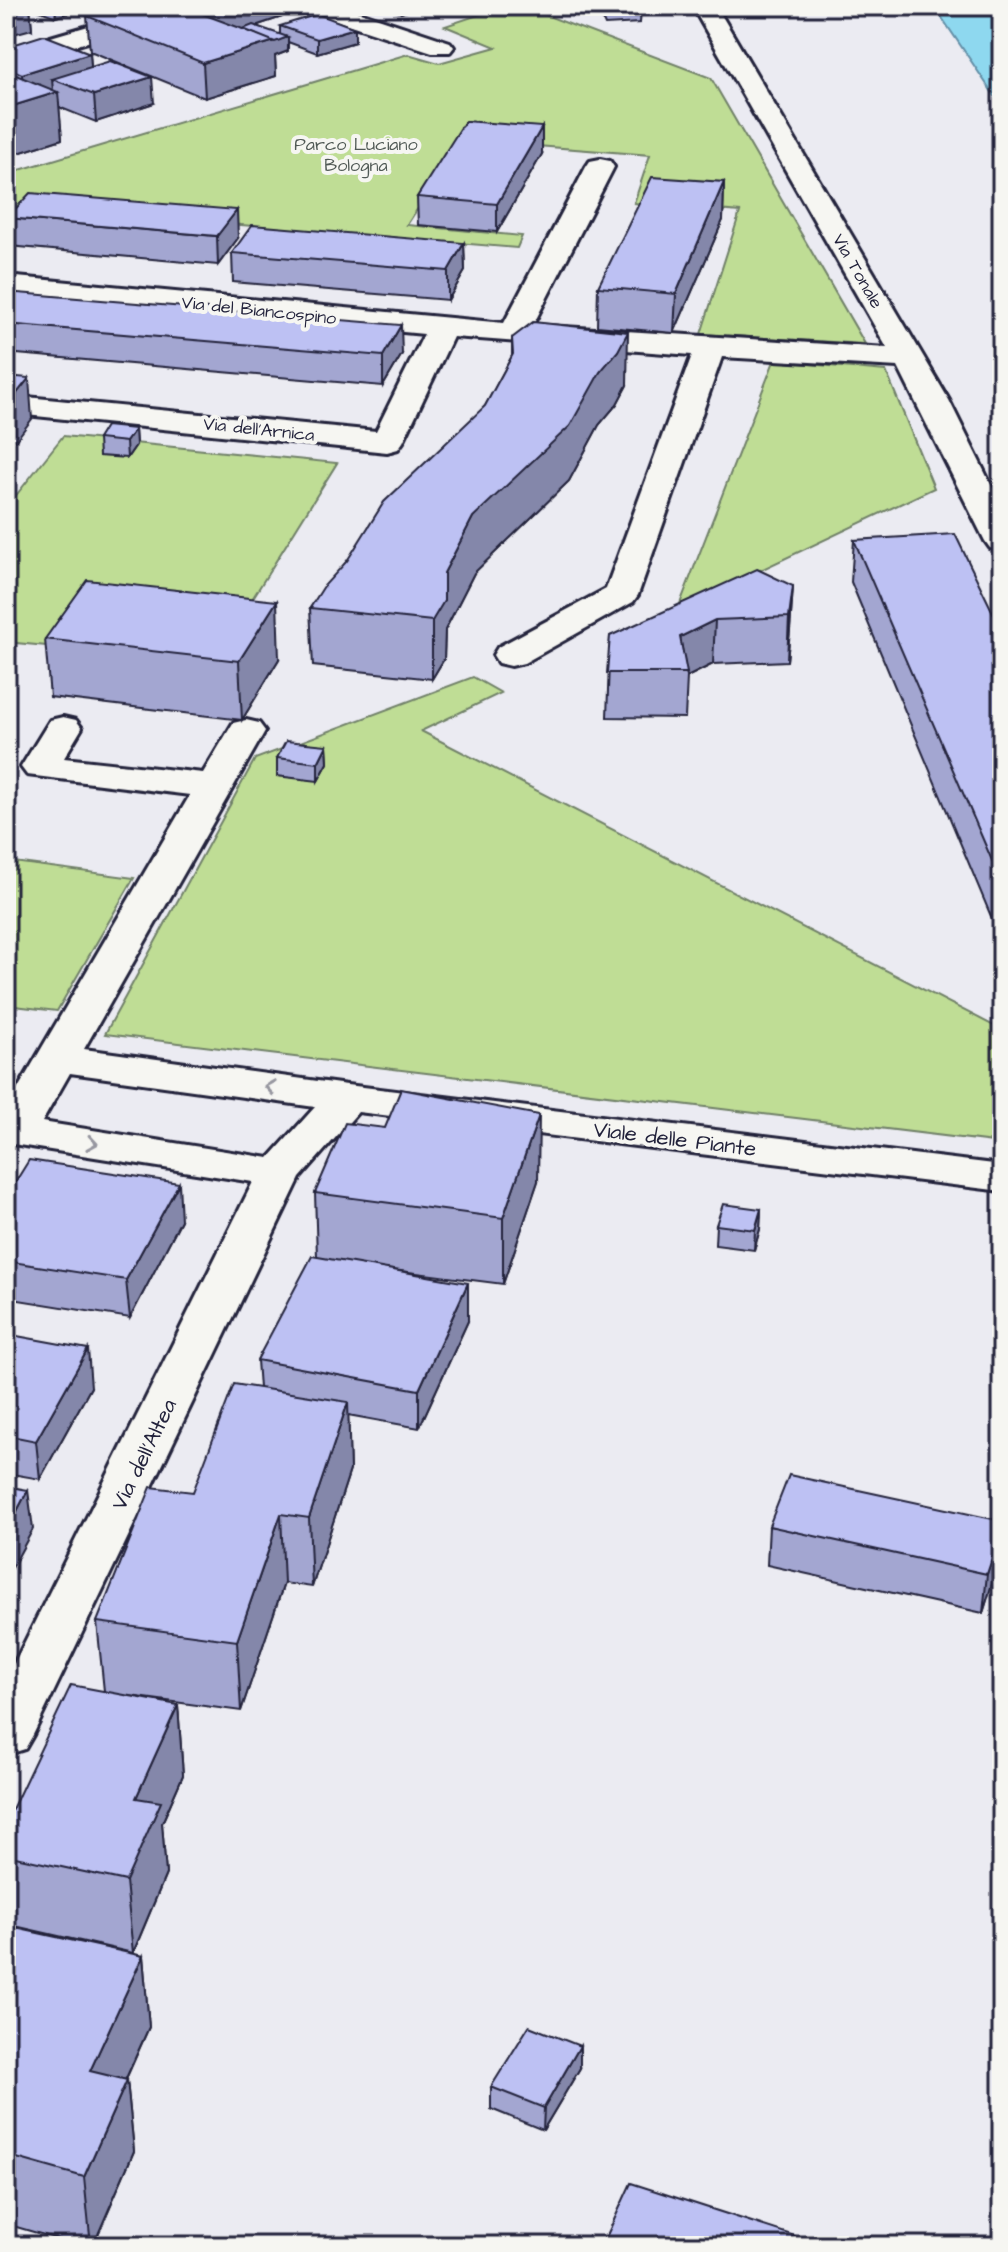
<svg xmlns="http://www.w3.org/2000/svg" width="1008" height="2252" viewBox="0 0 1008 2252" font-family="'Architects Daughter',sans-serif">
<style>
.green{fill:#bfdd95;stroke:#708068;stroke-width:2}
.water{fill:#8ed8ef;stroke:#638fa7;stroke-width:2}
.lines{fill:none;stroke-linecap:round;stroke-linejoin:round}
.minor-casing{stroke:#22223b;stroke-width:6}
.minor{fill:#f6f6f2;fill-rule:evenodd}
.wall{fill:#a3a6d1;stroke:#22223b;stroke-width:2}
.shaded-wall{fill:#8487aa;stroke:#22223b;stroke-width:2}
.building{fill:#bdc1f3;stroke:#22223b;stroke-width:2}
.oneway{stroke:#9797a0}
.labels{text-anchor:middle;stroke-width:8;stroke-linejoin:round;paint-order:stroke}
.far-park-label{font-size:18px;fill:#515a56;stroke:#f6f6f2}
.far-street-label{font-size:18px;fill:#22223b;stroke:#f6f6f2}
.street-label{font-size:22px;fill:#22223b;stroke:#f6f6f2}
</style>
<rect width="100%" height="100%" fill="#ebebf2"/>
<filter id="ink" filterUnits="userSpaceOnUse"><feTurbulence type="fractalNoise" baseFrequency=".0125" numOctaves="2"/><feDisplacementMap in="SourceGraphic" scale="16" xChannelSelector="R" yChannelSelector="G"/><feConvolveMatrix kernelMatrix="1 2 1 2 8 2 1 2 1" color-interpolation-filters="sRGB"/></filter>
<g filter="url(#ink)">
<g class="green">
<polygon points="505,6 522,6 711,78 865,344 701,334 740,212 634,203 650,155 462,140 407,225 522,236 517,248 26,207 6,230 6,174 408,54 439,63 496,47 445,26"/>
<polygon points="774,361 886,371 934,488 678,609"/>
<polygon points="63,436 337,463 236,625 57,647 6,642 6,508"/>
<polygon points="473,677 501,693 421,731 1002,1030 1002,1143 105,1034 255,759"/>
<polygon points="6,861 134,878 57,1011 6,1005"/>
</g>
<polygon class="water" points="934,6 1002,6 1002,107"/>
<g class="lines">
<g class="minor-casing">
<g id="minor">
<polygon points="157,6 196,6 193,11 6,66 6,50"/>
<polygon points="305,6 342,6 450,42 454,47 450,52 432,52 308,11"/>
<polygon points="692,6 716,6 949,400 1002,507 1002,551 990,548 985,541 898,367 722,357 638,595 633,602 524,663 511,666 498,663 493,655 498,647 606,589 692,355 453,337 403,442 398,449 387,452 6,413 6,395 376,431 424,334 6,294 6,276 504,323 586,167 590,161 600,159 610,161 614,167 533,325 887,348"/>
<path d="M63,717L76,720L82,728L64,758L203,773L233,723L246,720L259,723L265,731L84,1049L347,1085L1002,1165V1191L358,1112L300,1178L33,1735L25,1749L6,1755V1680L253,1182L6,1143V1109L190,795L27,775L21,767L50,720ZM70,1073L315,1107L269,1158L42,1122Z"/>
</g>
</g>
<use href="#minor" class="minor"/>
</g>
<g class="wall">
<polygon points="6,6 93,6 56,17 30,7 32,29"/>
<polygon points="381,6 423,6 401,13"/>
<polygon points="577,6 639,6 641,9 640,23 605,25 601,16 583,17"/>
<polygon points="87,16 282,17 258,25 258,27 280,35 280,26 355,28 355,42 317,53 288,42 288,51 275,56 276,76 205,98 90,51"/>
<polygon points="6,47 90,53 91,67 154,103 96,122 59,107 62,139 6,157"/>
<polygon points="542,154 497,232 418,225 417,197"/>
<polygon points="724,182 723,220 674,333 597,326 598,287"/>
<polygon points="7,218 238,238 218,265 9,246"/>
<polygon points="464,243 465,271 448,300 233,282 232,253"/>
<polygon points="6,292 402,354 383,386 6,353"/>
<polygon points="512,338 627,385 617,404 599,425 569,481 474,573 445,630 444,659 432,679 313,666 310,608 347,561 485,406 512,356"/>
<polygon points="135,429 136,445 127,458 99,456 98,439"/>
<polygon points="854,540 1002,631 1002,925 995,926 851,582"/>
<polygon points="793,586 790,630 787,661 713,664 687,677 685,718 607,717 610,636"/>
<polygon points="45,639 279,659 242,720 50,697"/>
<polygon points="327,745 328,763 318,781 277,776 277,758"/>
<polygon points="538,1181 503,1284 385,1269 468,1321 419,1428 348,1415 350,1470 312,1587 284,1583 241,1711 130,1696 178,1705 183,1775 162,1823 166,1874 133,1953 6,1924 6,1822 104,1691 97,1622 193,1492 259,1388 257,1360 317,1257 315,1193"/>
<polygon points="6,1197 181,1220 130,1318 6,1298"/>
<polygon points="761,1209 760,1229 754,1250 715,1245 716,1225"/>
<polygon points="6,1334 91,1387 40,1479 6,1473"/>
<polygon points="769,1526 999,1561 983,1613 767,1565"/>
<polygon points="6,1926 143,1956 149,2027 126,2079 127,2080 134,2151 93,2246 82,2246 6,2224"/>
<polygon points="580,2068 543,2130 491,2109 491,2087"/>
</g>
<g class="shaded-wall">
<polygon points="21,6 30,6 32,29 6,36 6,10"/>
<polygon points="55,6 93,6 56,17"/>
<polygon points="224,6 282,6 282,17 258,25 258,30 230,33 200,13"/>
<polygon points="401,6 423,6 401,13"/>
<polygon points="355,28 355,42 317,53 317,39"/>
<polygon points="288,37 288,51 275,56 276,76 205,98 203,63"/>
<polygon points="90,53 92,79 52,79 53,91 24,100 22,74"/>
<polygon points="152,77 154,103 96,122 94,95"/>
<polygon points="58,92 62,139 6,157 6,108"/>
<polygon points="542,127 542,154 497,232 497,204"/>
<polygon points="724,182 723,220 674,333 676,294"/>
<polygon points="237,210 238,238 218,265 217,236"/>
<polygon points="464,243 465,271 448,300 448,271"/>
<polygon points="401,325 402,354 383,386 383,356"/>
<polygon points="628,332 627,385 617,404 599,425 569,481 474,573 445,630 444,659 432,679 432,621 444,573 473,517 600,372"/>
<polygon points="29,378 32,419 6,453 6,407"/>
<polygon points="135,429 136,445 127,458 126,442"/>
<polygon points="793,586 790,630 787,661 789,617"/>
<polygon points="277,601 279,659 242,720 239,661"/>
<polygon points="715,620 713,664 687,677 680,637"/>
<polygon points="327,745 328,763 318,781 318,763"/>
<polygon points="539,1115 538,1181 503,1284 503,1218"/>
<polygon points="179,1183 181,1220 130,1318 126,1280"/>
<polygon points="761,1209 760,1229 754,1250 755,1230"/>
<polygon points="468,1283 468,1321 419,1428 419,1390"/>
<polygon points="88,1349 91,1387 40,1479 36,1441"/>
<polygon points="348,1402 350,1470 312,1587 309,1518"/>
<polygon points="28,1490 33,1529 6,1579 6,1532"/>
<polygon points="281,1514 284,1583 241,1711 237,1641"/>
<polygon points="1002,1528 999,1561 983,1613 987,1574"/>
<polygon points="178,1705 183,1775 162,1823 166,1874 133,1953 126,1881 136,1798"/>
<polygon points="143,1956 149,2027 97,2143 90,2071"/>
<polygon points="580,2046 580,2068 543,2130 544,2108"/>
<polygon points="127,2080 134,2151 93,2246 91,2246 84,2177"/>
</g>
<g class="building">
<polygon points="6,6 21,6 6,10"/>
<polygon points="122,6 224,6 200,13 275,41 203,63 87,16"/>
<polygon points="603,6 639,6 641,9 606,11"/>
<polygon points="318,14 355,28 317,39 280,26"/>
<polygon points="253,25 288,37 275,42 243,29"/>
<polygon points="44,35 90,53 22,74 6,67 6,47"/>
<polygon points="110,61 152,77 94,95 52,79"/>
<polygon points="6,71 58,92 6,108"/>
<polygon points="465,121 542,127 497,204 417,197"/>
<polygon points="652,177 724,182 676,294 598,287"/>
<polygon points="30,193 237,210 217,236 7,218"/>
<polygon points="252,225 464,243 448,271 232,253"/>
<polygon points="6,292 401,325 383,356 6,324"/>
<polygon points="533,322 628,332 618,351 600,372 570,426 473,517 444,573 444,601 432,621 310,608 324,586 347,561 384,502 485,406 513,354 512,338"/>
<polygon points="6,376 29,378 6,407"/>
<polygon points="106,426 135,429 126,442 98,439"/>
<polygon points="955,534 1002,631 1002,879 1000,879 854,540"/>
<polygon points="757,569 793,586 789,617 715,620 680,637 687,673 607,673 610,636"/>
<polygon points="87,580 277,601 239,661 45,639"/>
<polygon points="286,741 327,745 318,763 277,758"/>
<polygon points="401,1089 539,1115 503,1218 315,1193 345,1123 385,1128"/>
<polygon points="29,1160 179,1183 126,1280 6,1261 6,1197"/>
<polygon points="723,1204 761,1209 755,1230 716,1225"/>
<polygon points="312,1256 468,1283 419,1390 257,1360"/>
<polygon points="6,1334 88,1349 36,1441 6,1435"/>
<polygon points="234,1384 348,1402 309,1518 281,1514 237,1641 97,1622 151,1487 193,1492"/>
<polygon points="789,1475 1002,1521 1002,1528 987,1574 769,1526"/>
<polygon points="6,1486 28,1490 6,1532"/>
<polygon points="71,1685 178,1705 136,1798 161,1802 126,1881 6,1855 6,1822"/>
<polygon points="6,1926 143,1956 90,2071 127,2080 84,2177 6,2155"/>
<polygon points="529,2026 580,2046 544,2108 491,2087"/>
<polygon points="631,2183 795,2236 791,2246 602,2246"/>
<polygon points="6,2241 26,2246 6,2246"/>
</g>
<defs><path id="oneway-chevron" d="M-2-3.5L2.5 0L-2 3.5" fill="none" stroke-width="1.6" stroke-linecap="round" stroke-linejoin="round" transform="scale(2)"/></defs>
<g class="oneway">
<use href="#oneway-chevron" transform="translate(270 1087) rotate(-171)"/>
<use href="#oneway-chevron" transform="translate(92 1143) rotate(9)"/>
</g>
</g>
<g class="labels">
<g class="far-park-label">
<text x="356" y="150">Parco Luciano<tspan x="356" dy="21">Bologna</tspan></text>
</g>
<g class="far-street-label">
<text transform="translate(858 271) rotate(60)" y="6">Via Tonale</text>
<text transform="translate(259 310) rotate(6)" y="6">Via del Biancospino</text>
<text transform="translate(259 429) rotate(6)" y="6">Via dell'Arnica</text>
</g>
<g class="street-label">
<text transform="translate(675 1138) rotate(7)" y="8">Viale delle Piante</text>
<text transform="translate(143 1454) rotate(-64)" y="8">Via dell'Altea</text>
</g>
</g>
<rect width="1008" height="2252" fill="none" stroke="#f6f6f2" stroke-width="32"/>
<rect x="16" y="16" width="976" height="2220" fill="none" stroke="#22223b" stroke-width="3" filter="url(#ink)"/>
</svg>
